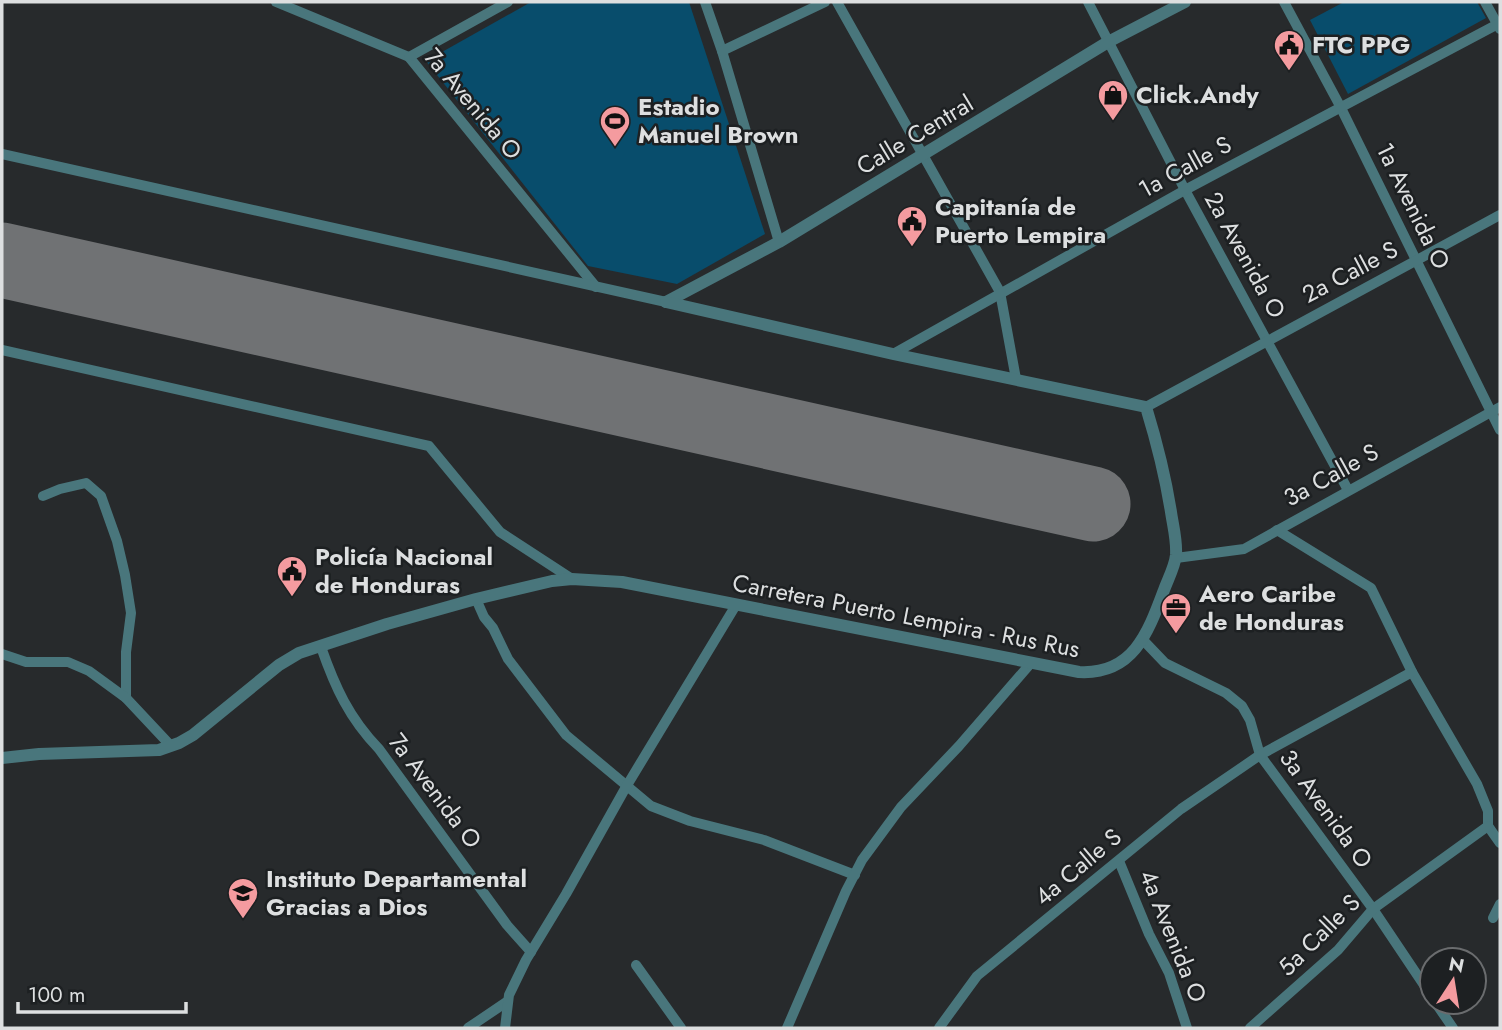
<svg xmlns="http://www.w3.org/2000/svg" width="1502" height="1030" viewBox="0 0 1502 1030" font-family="Jost,sans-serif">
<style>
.green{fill:#084d6c}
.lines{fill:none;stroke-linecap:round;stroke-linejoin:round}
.runway{stroke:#707274;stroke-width:75}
.minor{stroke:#49767c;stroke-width:10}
.tertiary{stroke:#49767c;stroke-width:12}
.labels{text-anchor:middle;stroke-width:5;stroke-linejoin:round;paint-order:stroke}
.poi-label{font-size:24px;font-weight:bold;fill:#dddfe0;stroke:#1d2022;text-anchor:start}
.street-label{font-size:24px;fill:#dddfe0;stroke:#1d2022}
</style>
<rect width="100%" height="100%" fill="#272a2c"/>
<g class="green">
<polygon points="531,2 689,2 765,234 677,284 588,266 426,61"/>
<polygon points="1344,2 1477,2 1486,18 1348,94 1310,20"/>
</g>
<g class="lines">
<polyline class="runway" points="2,260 1093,504"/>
<g class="minor">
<polyline points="276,2 409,57 596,287"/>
<polyline points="705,2 722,51 779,242"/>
<polyline points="837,2 1000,292 1016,379"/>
<polyline points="1088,2 1185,190 1348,490"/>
<polyline points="1284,2 1340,106 1500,430"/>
<polyline points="1485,2 1500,29"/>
<polyline points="722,51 825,2"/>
<polyline points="409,57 508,2"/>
<polyline points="2,154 666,302"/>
<polyline points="2,350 429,446 500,532 572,579"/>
<polyline points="893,354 1185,190 1500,23"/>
<polyline points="1146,407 1500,215"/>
<polyline points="43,496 60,489 86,483 101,496 117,541 125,575 131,613 126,652 126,698 171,746"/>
<polyline points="1277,530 1371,588 1412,672 1477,784 1488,811 1488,826 1500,843"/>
<polyline points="1176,558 1244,549 1500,407"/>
<polyline points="476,599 484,617 493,628 508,659 566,735 651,806 690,821 764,840 855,875"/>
<polyline points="1143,640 1165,663 1226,693 1242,706 1250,720 1260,755 1373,909 1432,997"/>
<path d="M321,647C335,687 349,718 379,749L507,925L531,952"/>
<polyline points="2,654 26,662 68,662 89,671 126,698"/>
<polyline points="1119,861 1149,934 1169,973 1187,1028"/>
<polyline points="1493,918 1500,904"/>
<polyline points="636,965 681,1028"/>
<polyline points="1435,1002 1453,1028"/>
<polyline points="468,1028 508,1001"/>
<polyline points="505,1028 509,995 526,960 566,894 626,787 736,605"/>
<polyline points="787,1028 846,891 862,860 901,807 959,746 1031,663"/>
<polyline points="939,1028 977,976 1181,809 1260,755 1412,672"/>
<polyline points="1250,1028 1338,950 1373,909 1488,826"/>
</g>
<g class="tertiary">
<polyline points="666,302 779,242 1108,42 1185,2"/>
<path d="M2,758L39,754L159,750L179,743L193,735L279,665L299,653L387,624L476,599L552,581L572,579L622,582L1079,672C1133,675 1148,633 1164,590C1168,579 1175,566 1176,555C1177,540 1173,526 1171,512C1165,474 1157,443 1146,407L893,354L666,302"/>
</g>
</g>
<defs>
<g id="civic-pin" transform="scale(1.575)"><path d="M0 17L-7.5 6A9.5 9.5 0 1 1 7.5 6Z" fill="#f49b9f" stroke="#1d2022"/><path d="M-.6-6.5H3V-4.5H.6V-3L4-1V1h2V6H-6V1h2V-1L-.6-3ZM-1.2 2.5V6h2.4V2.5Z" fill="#111"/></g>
<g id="shop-pin" transform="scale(1.575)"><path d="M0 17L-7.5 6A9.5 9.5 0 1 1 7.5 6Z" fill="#f49b9f" stroke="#1d2022"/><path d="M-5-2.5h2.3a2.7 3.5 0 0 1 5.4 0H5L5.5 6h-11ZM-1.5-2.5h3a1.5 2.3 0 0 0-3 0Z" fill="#111"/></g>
<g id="stadium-pin" transform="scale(1.575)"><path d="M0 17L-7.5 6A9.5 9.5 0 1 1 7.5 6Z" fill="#f49b9f" stroke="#1d2022"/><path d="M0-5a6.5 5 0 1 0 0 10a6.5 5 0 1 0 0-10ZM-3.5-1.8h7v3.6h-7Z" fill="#111"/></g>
<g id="office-pin" transform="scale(1.575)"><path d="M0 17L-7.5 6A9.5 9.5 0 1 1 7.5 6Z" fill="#f49b9f" stroke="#1d2022"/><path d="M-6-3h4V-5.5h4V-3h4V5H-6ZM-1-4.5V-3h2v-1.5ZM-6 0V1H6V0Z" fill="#111"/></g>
<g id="school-pin" transform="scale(1.575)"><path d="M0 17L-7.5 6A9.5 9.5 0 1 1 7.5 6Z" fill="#f49b9f" stroke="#1d2022"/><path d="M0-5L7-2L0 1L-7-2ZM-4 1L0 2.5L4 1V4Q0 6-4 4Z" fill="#111"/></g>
</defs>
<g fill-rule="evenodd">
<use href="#civic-pin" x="1289" y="45"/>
<use href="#shop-pin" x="1113" y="95"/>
<use href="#stadium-pin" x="615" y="121"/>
<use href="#civic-pin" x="912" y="221"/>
<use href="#civic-pin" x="292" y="571"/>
<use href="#office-pin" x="1176" y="608"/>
<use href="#school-pin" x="243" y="893"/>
</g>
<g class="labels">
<g class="poi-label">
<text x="1312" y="53">FTC PPG</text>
<text x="1136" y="103">Click.Andy</text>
<text x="638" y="115">Estadio<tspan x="638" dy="28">Manuel Brown</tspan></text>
<text x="935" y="215">Capitanía de<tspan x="935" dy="28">Puerto Lempira</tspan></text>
<text x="315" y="565">Policía Nacional<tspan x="315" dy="28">de Honduras</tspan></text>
<text x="1199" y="602">Aero Caribe<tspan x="1199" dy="28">de Honduras</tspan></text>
<text x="266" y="887">Instituto Departamental<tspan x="266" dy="28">Gracias a Dios</tspan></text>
</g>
<g class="street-label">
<text transform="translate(473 104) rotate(50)" y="8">7a Avenida O</text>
<text transform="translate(915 135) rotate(-31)" y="8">Calle Central</text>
<text transform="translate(1185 167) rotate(-29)" y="8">1a Calle S</text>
<text transform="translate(1413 206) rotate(64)" y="8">1a Avenida O</text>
<text transform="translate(1245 255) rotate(61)" y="8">2a Avenida O</text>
<text transform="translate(1350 272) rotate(-28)" y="8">2a Calle S</text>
<text transform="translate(1331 475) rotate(-29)" y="8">3a Calle S</text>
<text transform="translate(906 616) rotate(11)" y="8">Carretera Puerto Lempira - Rus Rus</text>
<text transform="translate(435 791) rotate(53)" y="8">7a Avenida O</text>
<text transform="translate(1326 809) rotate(54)" y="8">3a Avenida O</text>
<text transform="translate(1078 867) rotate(-40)" y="8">4a Calle S</text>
<text transform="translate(1319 935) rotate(-45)" y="8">5a Calle S</text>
<text transform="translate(1173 936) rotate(68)" y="8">4a Avenida O</text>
</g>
</g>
<rect width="1502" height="1030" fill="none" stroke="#dddfe0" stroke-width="7"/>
<g transform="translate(1453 981) rotate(12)"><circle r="33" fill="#1d2022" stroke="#6a6c6e" stroke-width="2"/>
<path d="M0-5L12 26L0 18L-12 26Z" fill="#f49b9f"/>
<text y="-10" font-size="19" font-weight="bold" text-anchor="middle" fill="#dddfe0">N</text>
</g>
<path d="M18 1002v10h168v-10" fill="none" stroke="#dddfe0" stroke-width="3.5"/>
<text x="28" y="1002" font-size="21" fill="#dddfe0" stroke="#1d2022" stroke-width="5" paint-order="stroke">100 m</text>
</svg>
